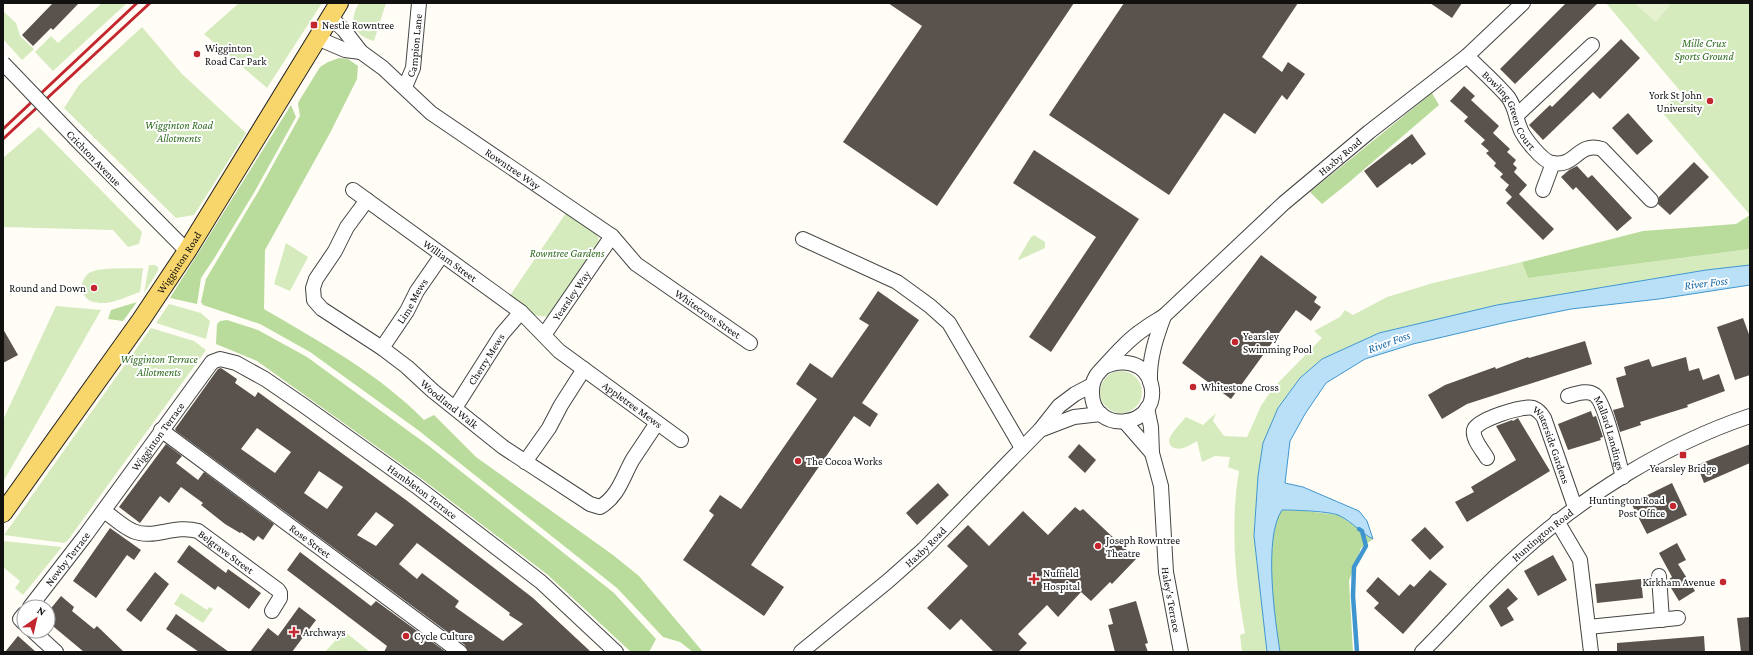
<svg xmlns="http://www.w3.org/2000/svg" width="1753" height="655" viewBox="0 0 1753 655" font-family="'Crimson Pro',serif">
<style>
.green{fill:#d5ebbd}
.forest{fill:#b9dc9c}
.pitch{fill:#e6f2cf}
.water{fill:#b9e0f7;stroke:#3f96cf}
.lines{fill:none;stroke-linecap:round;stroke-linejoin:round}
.stream{stroke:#3f96cf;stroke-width:4.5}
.building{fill:#5a524d;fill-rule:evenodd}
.minor-casing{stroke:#444;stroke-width:16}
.major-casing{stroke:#222;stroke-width:20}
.minor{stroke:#fff;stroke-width:14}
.major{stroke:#f9d66b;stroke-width:18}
.rail{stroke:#c4262e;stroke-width:3}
.minor-bridge-casing{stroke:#444;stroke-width:16;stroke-linecap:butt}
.minor-bridge{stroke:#fff;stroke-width:14}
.poi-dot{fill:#c4262e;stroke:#fff;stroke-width:1.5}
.labels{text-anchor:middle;stroke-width:4;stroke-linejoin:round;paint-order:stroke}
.poi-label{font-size:11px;fill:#111;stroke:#fff;text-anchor:start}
.park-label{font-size:11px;font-style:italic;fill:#2f6b1f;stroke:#fff}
.street-label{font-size:11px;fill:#111;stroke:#fff}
.water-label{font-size:12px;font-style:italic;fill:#1768a6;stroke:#fff}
</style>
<rect width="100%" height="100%" fill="#fffdf5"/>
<g class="green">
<polygon points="102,3 127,3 53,71 35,52 51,36 58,43"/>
<polygon points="239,3 322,3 267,88 204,34"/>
<path d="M359,3H386L374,41C353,35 348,22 359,3Z"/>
<polygon points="1606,3 1750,3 1750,215 1660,110 1681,92"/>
<polygon points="3,11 16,23 20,36 34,49 22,60 3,39"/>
<polygon points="142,27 182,74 246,133 194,215 176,218 64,108 79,85"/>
<polygon points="39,127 142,232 139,244 128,247 113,230 3,227 3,158"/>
<path d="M566,213C574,219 594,229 598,237C600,241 598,246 596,250L552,314C537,323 522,306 509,297Z"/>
<polygon points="1034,235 1045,242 1045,248 1019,260 1018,259 1031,237"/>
<polygon points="286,243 308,257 290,291 274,284"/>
<path d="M1750,249V265L1706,270L1497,305L1379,333L1322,359L1300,378L1278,408L1263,443L1258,476L1254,536L1267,652H1242L1240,635L1245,633C1235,580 1230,525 1239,471L1228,467L1230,457L1215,456L1202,462L1197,441C1190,445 1179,453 1171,446C1169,444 1169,440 1170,437C1174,430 1181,423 1186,417L1203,425L1216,413L1213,421L1224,436L1247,437L1261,406L1273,388L1322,338L1314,331L1340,317L1345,310L1353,315L1387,297L1433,283L1522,262L1528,278Z"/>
<polygon points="149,265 155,265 158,267 158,271 144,293"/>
<path d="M143,268L140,292C131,295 114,303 104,303C100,303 93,303 89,300C79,294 80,277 91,272C101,267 131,269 143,268Z"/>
<polygon points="169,304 201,313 210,321 206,339 156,323"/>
<polygon points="56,306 101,310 3,482 3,420"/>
<polygon points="151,328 194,341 206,350 68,540 64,543 4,535"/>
<circle cx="1121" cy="392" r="21"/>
<polygon points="3,541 62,547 23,595 15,588 20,581 3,567"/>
<polygon points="181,593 207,610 209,607 213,609 203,623 174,604"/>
<polygon points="344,631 370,652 325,652"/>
</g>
<g class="forest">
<path d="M339,58L348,59L358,66L357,79L330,133L265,250L264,309C320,342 378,373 424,420L434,415L476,457L613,555L639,576L703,652H693L680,642L663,637L617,588L418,430L310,352L260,324L203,305L201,302L206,279L258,192L300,116L298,104L299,101L320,67L328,62Z"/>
<polygon points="1432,93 1439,105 1347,184 1322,204 1310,192"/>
<polygon points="291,105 296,117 255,191 215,257 201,278 197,304 170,298"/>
<polygon points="1750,215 1750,249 1528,278 1522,262 1643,231 1736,224"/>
<polygon points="137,302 123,321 108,319 111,310"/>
<polygon points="227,320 258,330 307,357 429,446 614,593 656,639 649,652 631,652 548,575 422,479 257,361 216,344 217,324 220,321"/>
<path d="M1282,510L1306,511L1339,515L1373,539L1361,548L1349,581L1353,652H1280C1275,619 1263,538 1282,510Z"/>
</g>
<polygon class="pitch" points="1634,3 1672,3 1656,22"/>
<path class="water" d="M1750,265V285L1659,299L1571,309L1507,322L1413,344L1365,359L1326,383L1305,414L1290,441L1285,483L1303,487L1359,511L1367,521L1373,539C1361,533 1351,521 1340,516C1332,511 1292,510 1282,510C1263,538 1275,619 1280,652H1267L1254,536L1258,476L1263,443L1278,408L1300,378L1322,359L1379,333L1497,305L1706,270Z"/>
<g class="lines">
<polyline class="stream" points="1357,652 1353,596 1354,567 1366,546 1362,531 1359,529"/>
</g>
<g class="building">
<polygon points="53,3 79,3 53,30 51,28 33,46 22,35"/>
<polygon points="888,3 1074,3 937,206 843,142 922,26"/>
<polygon points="1124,3 1298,3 1262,57 1282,72 1288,62 1305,74 1287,100 1282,95 1255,134 1224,113 1169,195 1049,115"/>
<polygon points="1430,3 1462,3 1452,18"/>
<polygon points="1566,3 1598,3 1515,84 1500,69"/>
<polygon points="1621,39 1640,58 1600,99 1593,92 1543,140 1529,125 1550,105 1552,107"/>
<polygon points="1464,86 1475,96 1471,100 1499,126 1493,133 1510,149 1507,152 1516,160 1513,164 1517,168 1514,172 1527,185 1519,194 1554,229 1543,240 1506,203 1512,197 1505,190 1509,185 1500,177 1503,174 1494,166 1496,163 1486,153 1489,151 1481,144 1485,140 1464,121 1468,117 1450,101"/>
<polygon points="1628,113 1653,141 1637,155 1612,128"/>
<polygon points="1412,134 1426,154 1412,165 1410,163 1377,188 1364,171"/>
<polygon points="1034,150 1139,219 1051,352 1029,337 1096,237 1013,183"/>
<polygon points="1694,162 1709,177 1670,215 1658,204 1659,197"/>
<polygon points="1577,166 1588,178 1592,175 1632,218 1617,231 1576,187 1573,190 1561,177 1569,170"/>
<polygon points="1261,255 1317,297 1314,302 1321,307 1311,321 1296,310 1231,399 1182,363"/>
<polygon points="878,291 919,320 862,403 878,414 870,427 854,416 751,565 784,587 764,616 683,560 714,515 709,511 720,495 741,509 817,399 796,384 810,363 832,378 869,325 859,319"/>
<polygon points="1743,318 1750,337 1750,375 1735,380 1717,327"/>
<polygon points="3,329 18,355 3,363"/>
<polygon points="1585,341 1592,364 1467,404 1442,419 1428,395 1445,385 1495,367 1496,369 1528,357 1529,358"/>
<polygon points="1686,357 1689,371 1699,368 1703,380 1719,374 1725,391 1687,405 1688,407 1640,422 1641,425 1620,432 1613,410 1624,407 1616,378 1626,375 1624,367 1649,359 1652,367"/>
<path d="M221,368L237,379L235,383L255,397L258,392L406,500L533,598L591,652H468L465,645L176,431L175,429L218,369ZM257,428L291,452L275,473L241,449ZM319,471L343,487L327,509L304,493ZM376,512L394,525L376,546L357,535ZM417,543L510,613L509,615L523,624L503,641L455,607L459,601L422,573L417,579L399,564Z"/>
<polygon points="1591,411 1593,417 1596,416 1603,437 1600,438 1601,440 1568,450 1558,424"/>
<polygon points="1518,418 1550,471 1467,522 1455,502 1474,492 1471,487 1516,460 1496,426 1512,420 1513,421"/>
<polygon points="166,444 182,456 176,463 198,480 204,472 274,524 263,540 258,536 254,541 241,532 240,533 225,524 201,505 203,503 181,487 169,503 160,496 140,523 119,507"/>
<polygon points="1079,444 1096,460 1085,473 1068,457"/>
<polygon points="1750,444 1750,463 1704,483 1697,465"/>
<polygon points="938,483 949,495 917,525 906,513"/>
<polygon points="1672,483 1687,515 1647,534 1631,503"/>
<polygon points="1075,507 1080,511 1083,509 1136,559 1112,584 1110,582 1091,601 1081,592 1058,617 1047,605 1018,634 1027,643 1018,652 994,652 961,619 950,630 927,608 968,566 947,546 968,525 989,546 1023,511 1048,535"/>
<polygon points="1425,527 1444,547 1430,560 1411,540"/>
<polygon points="110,528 141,550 134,560 127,555 96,598 73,581"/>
<polygon points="1677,543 1686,560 1678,564 1695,591 1679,601 1668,583 1668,580 1672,577 1659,553"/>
<polygon points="189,545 226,573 228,569 261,593 249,609 218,586 215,590 177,562"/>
<polygon points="300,552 371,606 376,601 446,652 384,652 387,646 287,570"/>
<polygon points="1553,555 1567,580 1538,596 1524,571"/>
<polygon points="1430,570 1447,584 1403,634 1374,608 1379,603 1366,591 1378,577 1399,596 1410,584 1414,587"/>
<polygon points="155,572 169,584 141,622 126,610"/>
<polygon points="1641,579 1643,598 1597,603 1595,584"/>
<polygon points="1508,588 1518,599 1507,608 1514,620 1501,627 1489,606"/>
<polygon points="61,596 74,607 72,611 94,629 97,626 124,652 84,652 48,622 48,612"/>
<polygon points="1136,601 1148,643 1145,644 1148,652 1115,652 1108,625 1113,624 1109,609"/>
<polygon points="299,607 316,620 292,652 250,652 268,628 278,636"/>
<polygon points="176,614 229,652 199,652 166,629"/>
<polygon points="1750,617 1750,652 1741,652 1737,618"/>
<polygon points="18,636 36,652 5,652"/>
<polygon points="1704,636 1705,652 1617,652 1617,643"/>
</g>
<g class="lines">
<g class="minor-casing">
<g id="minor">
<path id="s1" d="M330,17L344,30L361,52L383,68L431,113L612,236L636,264L750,343"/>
<polyline points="317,38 345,50 361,52"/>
<path id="s2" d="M1467,56C1480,69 1495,82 1508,97C1516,108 1515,116 1520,128C1523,137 1542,161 1552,163C1576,168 1577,141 1602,149L1651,200"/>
<path id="s3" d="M405,87L413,68L419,3"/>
<polyline points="1517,115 1592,45"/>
<polyline points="75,138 187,251"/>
<path id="s4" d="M353,190L521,312L559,351L681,440"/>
<polyline points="1543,190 1553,163"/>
<path id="s5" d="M367,200L347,227L335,251L316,279L313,288L314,300L322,309L382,348L407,367L433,391L503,447L590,504L600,507C619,496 623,476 633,459C641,447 649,435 657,423"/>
<polyline points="803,239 897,282 930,306 949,323 1022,448"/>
<path id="s6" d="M544,335L612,236"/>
<path id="s7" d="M382,348L407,311L417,291L442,255"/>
<path id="s8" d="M1104,367C1122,358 1145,362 1151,384C1162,429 1090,436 1092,391C1092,383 1094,377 1100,371C1113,357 1127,340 1144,329C1150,324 1158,320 1164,316L1284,203L1369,132L1467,56L1523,3"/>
<path d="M1150,382C1149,358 1156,338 1164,316"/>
<path id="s9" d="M1568,396C1576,394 1587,389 1595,395C1605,402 1619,463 1623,477"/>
<path id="s10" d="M455,408L502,334L521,312"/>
<path id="s11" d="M1147,408L1151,427L1152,453L1161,486L1166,572L1181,652"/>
<polyline points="1125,422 1152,453"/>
<path id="s12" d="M161,430L460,652"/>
<polyline points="1040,430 1074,417 1101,414"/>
<path id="s13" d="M1487,458C1483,451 1472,439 1474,430C1476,420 1523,405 1533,408C1538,410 1541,413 1544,418L1575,507"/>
<polyline points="525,462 549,428 561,405 584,369"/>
<path id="s14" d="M104,511C113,517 123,527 133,531C154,540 174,524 198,531L278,590L280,593V598L272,611"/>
<polyline points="1557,521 1580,560 1591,652"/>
<polyline points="1659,576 1662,620"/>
<path id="s15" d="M30,607L85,536L212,362L220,359L236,363L265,379L303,405L416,486L541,582L616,652"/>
<polyline points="24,614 20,619 24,623"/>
<polyline points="1588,627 1678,618"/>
<polyline points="33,631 56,652"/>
<path id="s16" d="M801,652L888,581L924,549L1040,430L1059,406L1075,394L1092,385"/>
<path id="s17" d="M1422,652C1454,620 1484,585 1518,555C1583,496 1666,444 1750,416"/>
</g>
</g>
<g class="major-casing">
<g id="major">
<path id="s18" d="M3,513L141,320L187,251L339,3"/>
</g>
</g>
<use href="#minor" class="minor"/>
<use href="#major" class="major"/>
<g class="rail">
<polyline points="3,129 137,3"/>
<polyline points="3,139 150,3"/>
</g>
<g class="minor-bridge-casing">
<polyline id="minor-bridge" points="3,63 75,138"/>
</g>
<use href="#minor-bridge" class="minor-bridge"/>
</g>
<g class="poi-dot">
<rect x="310" y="21" width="8" height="8" rx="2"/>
<circle cx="197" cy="54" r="4"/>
<circle cx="1710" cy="101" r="4"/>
<circle cx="94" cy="288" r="4"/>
<circle cx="1235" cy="342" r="4"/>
<circle cx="1193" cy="387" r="4"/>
<rect x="1679" y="451" width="8" height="8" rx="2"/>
<circle cx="798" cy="461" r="4"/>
<circle cx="1673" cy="506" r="4"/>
<circle cx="1098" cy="546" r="4"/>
<path d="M1032 573h4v4h4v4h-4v4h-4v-4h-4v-4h4z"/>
<circle cx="1723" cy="582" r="4"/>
<path d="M292 626h4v4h4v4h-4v4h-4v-4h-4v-4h4z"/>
<circle cx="406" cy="636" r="4"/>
</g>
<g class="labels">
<g class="poi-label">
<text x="322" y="29">Nestle Rowntree</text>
<text x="205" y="52">Wigginton<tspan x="205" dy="13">Road Car Park</tspan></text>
<text x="1702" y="99" text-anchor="end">York St John<tspan x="1702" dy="13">University</tspan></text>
<text x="86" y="292" text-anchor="end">Round and Down</text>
<text x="1243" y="340">Yearsley<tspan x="1243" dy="13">Swimming Pool</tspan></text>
<text x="1201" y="391">Whitestone Cross</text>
<text x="806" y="465">The Cocoa Works</text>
<text x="1683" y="472" text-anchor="middle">Yearsley Bridge</text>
<text x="1665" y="504" text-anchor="end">Huntington Road<tspan x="1665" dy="13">Post Office</tspan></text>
<text x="1106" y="544">Joseph Rowntree<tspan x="1106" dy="13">Theatre</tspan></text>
<text x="1043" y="577">Nuffield<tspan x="1043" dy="13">Hospital</tspan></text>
<text x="1715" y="586" text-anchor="end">Kirkham Avenue</text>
<text x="303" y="636">Archways</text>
<text x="414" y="640">Cycle Culture</text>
</g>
<g class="park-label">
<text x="1704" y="47">Mille Crux<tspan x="1704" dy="13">Sports Ground</tspan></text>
<text x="179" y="129">Wigginton Road<tspan x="179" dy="13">Allotments</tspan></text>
<text x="567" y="257">Rowntree Gardens</text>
<text x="159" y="363">Wigginton Terrace<tspan x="159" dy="13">Allotments</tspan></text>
</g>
<g class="street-label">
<text dy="4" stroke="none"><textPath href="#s3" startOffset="43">Campion Lane</textPath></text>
<text dy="4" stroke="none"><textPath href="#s2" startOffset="70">Bowling Green Court</textPath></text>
<text dy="4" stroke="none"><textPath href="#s8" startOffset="506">Haxby Road</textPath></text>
<text transform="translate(94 158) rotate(46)" y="4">Crichton Avenue</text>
<text dy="4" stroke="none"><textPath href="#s1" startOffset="239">Rowntree Way</textPath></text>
<text dy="4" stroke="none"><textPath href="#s4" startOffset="120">William Street</textPath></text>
<text dy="4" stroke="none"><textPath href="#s18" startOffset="306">Wigginton Road</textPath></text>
<text dy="4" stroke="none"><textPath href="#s6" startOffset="48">Yearsley Way</textPath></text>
<text dy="4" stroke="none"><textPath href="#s7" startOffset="56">Lime Mews</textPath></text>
<text dy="4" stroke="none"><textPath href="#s1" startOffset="483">Whitecross Street</textPath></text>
<text dy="4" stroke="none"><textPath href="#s10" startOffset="58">Cherry Mews</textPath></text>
<text dy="4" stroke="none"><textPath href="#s5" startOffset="287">Woodland Walk</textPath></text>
<text dy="4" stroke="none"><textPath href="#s4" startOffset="353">Appletree Mews</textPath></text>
<text dy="4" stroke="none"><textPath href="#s9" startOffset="69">Mallard Landings</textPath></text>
<text dy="4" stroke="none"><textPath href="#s15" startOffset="213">Wigginton Terrace</textPath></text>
<text dy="4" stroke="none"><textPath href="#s13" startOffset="139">Waterside Gardens</textPath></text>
<text dy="4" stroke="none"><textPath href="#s15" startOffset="557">Hambleton Terrace</textPath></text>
<text dy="4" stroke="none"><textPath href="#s17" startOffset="168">Huntington Road</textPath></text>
<text dy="4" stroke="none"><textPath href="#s12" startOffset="186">Rose Street</textPath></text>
<text dy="4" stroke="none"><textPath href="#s16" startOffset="163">Haxby Road</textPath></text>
<text dy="4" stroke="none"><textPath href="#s14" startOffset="136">Belgrave Street</textPath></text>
<text dy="4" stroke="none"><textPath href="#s15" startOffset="61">Newby Terrace</textPath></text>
<text dy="4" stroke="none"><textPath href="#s11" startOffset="194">Haley's Terrace</textPath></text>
</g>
<g class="water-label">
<text transform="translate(1706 283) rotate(-7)" y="4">River Foss</text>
<text transform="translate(1389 342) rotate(-20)" y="4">River Foss</text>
</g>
</g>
<rect width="1753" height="655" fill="none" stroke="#111111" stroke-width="8"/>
<g transform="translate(36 619) rotate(34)"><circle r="19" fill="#ffffff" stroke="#a0a0a0"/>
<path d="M0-3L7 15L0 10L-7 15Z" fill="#c4262e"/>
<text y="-6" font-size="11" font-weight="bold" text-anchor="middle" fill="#111111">N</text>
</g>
</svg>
